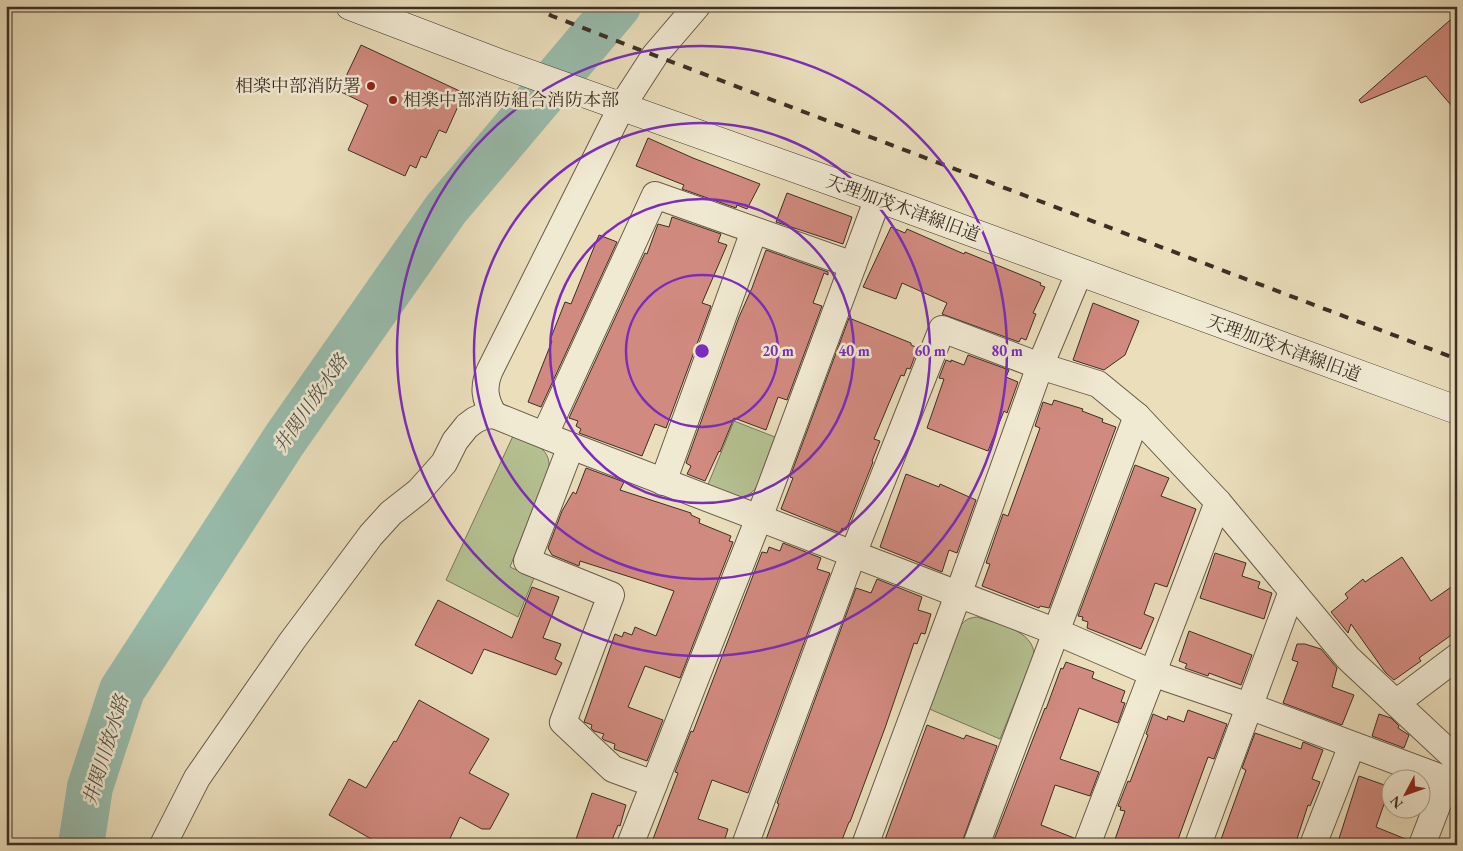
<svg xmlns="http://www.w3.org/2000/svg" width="1463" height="851" viewBox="0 0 1463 851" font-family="'EB Garamond','Noto Serif JP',serif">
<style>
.green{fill:#b5c191;stroke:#78785b}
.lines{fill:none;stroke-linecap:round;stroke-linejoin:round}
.river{stroke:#98bcac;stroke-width:46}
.building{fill:#d18a7f;stroke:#3c2f25}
.street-casing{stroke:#685b4a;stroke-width:28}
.secondary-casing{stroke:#3c2f25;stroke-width:29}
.street{stroke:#f1ead3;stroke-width:26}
.secondary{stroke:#f1ead3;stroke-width:28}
.rail{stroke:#3c2f25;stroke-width:4;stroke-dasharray:9 9;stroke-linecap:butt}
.ring{fill:none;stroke:#7b2cbf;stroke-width:2.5}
.poi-dot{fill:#8f2418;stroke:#f1ead3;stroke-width:2}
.labels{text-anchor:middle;stroke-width:5;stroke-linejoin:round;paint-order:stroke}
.poi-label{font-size:18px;fill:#3c2f25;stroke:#f1ead3;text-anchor:end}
.street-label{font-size:18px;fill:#3c2f25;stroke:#f1ead3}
.water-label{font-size:19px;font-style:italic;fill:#535247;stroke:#f1ead3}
.centre{fill:#7b2cbf;stroke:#f1ead3;stroke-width:2.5}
.ring-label{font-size:15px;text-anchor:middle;font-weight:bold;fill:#7b2cbf;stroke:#f1ead3;stroke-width:5;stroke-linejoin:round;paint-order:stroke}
</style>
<rect width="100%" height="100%" fill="#eadebb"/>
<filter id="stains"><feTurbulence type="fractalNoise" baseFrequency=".004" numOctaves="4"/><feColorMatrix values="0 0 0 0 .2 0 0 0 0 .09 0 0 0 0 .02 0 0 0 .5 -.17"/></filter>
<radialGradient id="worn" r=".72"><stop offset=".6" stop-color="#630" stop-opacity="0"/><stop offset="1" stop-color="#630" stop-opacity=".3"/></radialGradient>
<g class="green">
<path d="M734,421L775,437L757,486C745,506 725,493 707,487Z"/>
<path d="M513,436C531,443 551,446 549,469L510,567L534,578L518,617L446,580Z"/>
<path d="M977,617C997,624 1034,630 1034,655L1000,739L927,708L959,628C964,620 968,618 977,617Z"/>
</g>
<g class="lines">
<polyline class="river" points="81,845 90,787 122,690 285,439 446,209 618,6"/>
</g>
<g class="building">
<polygon points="1457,14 1457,112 1426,76 1361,103 1359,100"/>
<polygon points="361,45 464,93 446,133 439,130 426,158 421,156 416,168 410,165 405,176 348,150 368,105 339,91"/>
<polygon points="648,138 693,158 760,184 747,209 737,205 736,208 682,189 684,185 636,166"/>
<polygon points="787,193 852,217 843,244 776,222"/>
<polygon points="672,217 721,234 718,242 727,245 702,303 711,306 666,428 655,424 642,456 579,433 581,429 576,426 578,421 569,418 645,253 647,254 658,224 669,227"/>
<polygon points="891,227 905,233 907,229 964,254 965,252 1041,283 1040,285 1045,287 1033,313 1036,314 1026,340 1021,338 1019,342 942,314 947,303 902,283 896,299 863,287"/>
<polygon points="599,235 617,242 541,407 528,402 552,341 550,340 565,302 571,304"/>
<polygon points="766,250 828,272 828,275 824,273 813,303 822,306 787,400 778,397 766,430 734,418 720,452 719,451 705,481 687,474 691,466 686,463 739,317 752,288"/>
<polygon points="1093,303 1139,321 1125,355 1104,370 1073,360"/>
<polygon points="849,318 911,343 911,345 918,348 910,369 907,368 904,376 901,375 889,403 874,439 880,441 872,461 873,462 846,530 842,528 840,533 781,509 793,478 790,477"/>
<polygon points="968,355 1009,370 1006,377 1018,382 1007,413 1004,411 988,451 927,428 944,379 939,378 946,360 951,362 951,360 964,365"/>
<polygon points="1054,400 1083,409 1082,411 1103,419 1102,422 1116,427 1049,608 1040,606 1039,608 982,586 990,564 986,563 1003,514 1008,516 1040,428 1035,426 1043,402 1052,405"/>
<polygon points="1135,465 1169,478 1161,496 1196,509 1167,587 1155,583 1144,614 1154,618 1141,649 1087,628 1088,622 1082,620 1083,617 1078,616"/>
<polygon points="586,468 624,482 620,490 691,513 691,515 700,519 699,523 731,536 729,541 733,542 680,678 645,666 628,707 663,720 647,761 614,749 615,744 604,740 602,738 604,734 594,731 591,728 592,725 584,722 615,634 622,637 624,632 632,635 635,627 656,636 674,591 580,561 579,566 552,555 548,548 562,511 573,492 576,494"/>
<polygon points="906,474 939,487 940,484 976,500 957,553 949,550 942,572 880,547"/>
<polygon points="783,543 821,558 817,569 830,573 748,793 712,780 698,819 728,829 723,845 667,845 653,839 678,773 675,772 691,731 693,732 762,552 767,553 769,547 780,551"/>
<polygon points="1215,553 1246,563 1242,576 1260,582 1258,588 1272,593 1264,619 1200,598"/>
<polygon points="1402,557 1431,601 1457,583 1457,631 1419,658 1421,661 1394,680 1385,672 1351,624 1348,633 1331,612 1348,598 1345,594 1363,579 1365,582"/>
<polygon points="877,579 922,597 918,610 931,614 925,634 921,633 917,644 914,643 885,728 850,822 849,822 840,845 764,845 779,804 777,803 856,588 871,593"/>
<polygon points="532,587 559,597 543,638 561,644 555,659 562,663 556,675 484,649 472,674 415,645 438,600 512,638"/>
<polygon points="1189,631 1252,655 1241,685 1209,673 1208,676 1185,668 1187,664 1179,661"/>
<polygon points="1297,644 1305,644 1321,649 1337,668 1332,687 1354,695 1342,725 1283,703 1298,662 1292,660"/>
<polygon points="1066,662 1094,672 1092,678 1125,691 1121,702 1125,703 1118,723 1079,708 1060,759 1099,772 1090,796 1055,785 1041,825 1074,838 1072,845 992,845 1045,708 1046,709 1061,668 1063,669"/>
<polygon points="419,700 489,739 469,773 509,794 490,829 482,829 460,817 447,845 382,845 329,815 349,779 366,788 394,741 396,742"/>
<polygon points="1188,710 1227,724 1214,759 1208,757 1176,845 1113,845 1125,811 1120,810 1121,807 1118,806 1128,781 1130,782 1148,735 1146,734 1153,714 1167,720 1168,716 1184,722"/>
<polygon points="1379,714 1391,718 1399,726 1398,728 1409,735 1404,748 1372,736"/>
<polygon points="927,725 964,739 966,735 997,746 961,845 883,845"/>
<polygon points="1255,733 1301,749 1303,742 1323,750 1312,779 1320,782 1310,806 1308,805 1295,845 1219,845 1246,770 1242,768"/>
<polygon points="1359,776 1390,787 1376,827 1408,840 1407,845 1337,845"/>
<polygon points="592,793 626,805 620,826 618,825 610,845 574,845"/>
</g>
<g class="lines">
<g class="street-casing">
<g id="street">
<path d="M494,415C484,399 483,386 490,370L622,106L655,55L697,6"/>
<polyline points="545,434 655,195 853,265"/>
<polyline points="571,446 527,561 611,595 563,722 613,769 654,784"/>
<polyline points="663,482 754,231"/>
<polyline points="1396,703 1457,657"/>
<polyline points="163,845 197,778 292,641 371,535 391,513 419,491 444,463 455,441 467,426 475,420 484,416 494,415 571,446 1057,632 1152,673 1249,706 1447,780"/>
<polyline points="630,845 759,518 878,198"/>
<polyline points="745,845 853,554 942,329 1040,366 1098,384 1137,416 1218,502 1348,658 1457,760"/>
<polyline points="865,845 958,595 1040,366 1079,273"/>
<polyline points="976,845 1137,416"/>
<polyline points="1087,845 1218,502"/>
<polyline points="1198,845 1292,591"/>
<polyline points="1313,845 1352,745"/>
<polyline points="1422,845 1447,780 1457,771"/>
</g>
</g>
<g class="secondary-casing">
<polyline id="secondary" points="350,6 502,64 878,198 1457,410"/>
</g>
<use href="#street" class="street"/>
<use href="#secondary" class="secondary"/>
<polyline class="rail" points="533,6 552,16 643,51 1457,359"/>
</g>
<g class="ring">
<circle cx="702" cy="351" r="76"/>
<circle cx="702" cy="351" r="152"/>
<circle cx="702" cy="351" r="228"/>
<circle cx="702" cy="351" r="305"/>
</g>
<g class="poi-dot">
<circle cx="371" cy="86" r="5"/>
<circle cx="393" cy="100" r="5"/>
</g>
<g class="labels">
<g class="poi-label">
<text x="361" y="92">相楽中部消防署</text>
<text x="403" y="106" text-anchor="start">相楽中部消防組合消防本部</text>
</g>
<g class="street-label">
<text transform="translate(903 208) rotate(20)" y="6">天理加茂木津線旧道</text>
<text transform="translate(1284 348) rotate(20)" y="6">天理加茂木津線旧道</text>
</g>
<g class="water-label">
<text transform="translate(310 403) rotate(-55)" y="7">井関川放水路</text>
<text transform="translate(105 750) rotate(-73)" y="7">井関川放水路</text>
</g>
</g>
<circle cx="702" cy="351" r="8" class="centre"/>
<g class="ring-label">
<text x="778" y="356">20 m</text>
<text x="854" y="356">40 m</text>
<text x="930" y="356">60 m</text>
<text x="1007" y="356">80 m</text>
</g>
<rect width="1463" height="851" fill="none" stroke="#eadebb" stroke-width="25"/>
<rect x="8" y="8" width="1448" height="836" fill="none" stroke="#3c2f25" stroke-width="2.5"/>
<rect x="12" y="12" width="1438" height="826" fill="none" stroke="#3c2f25"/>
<g transform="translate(1406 794) rotate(229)"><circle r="24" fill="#f1ead3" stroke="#a99f8d"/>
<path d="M0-4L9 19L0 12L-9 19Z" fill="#8f2418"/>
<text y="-8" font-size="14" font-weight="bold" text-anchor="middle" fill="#3c2f25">N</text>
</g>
<rect width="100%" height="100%" filter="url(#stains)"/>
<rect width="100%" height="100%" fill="url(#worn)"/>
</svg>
